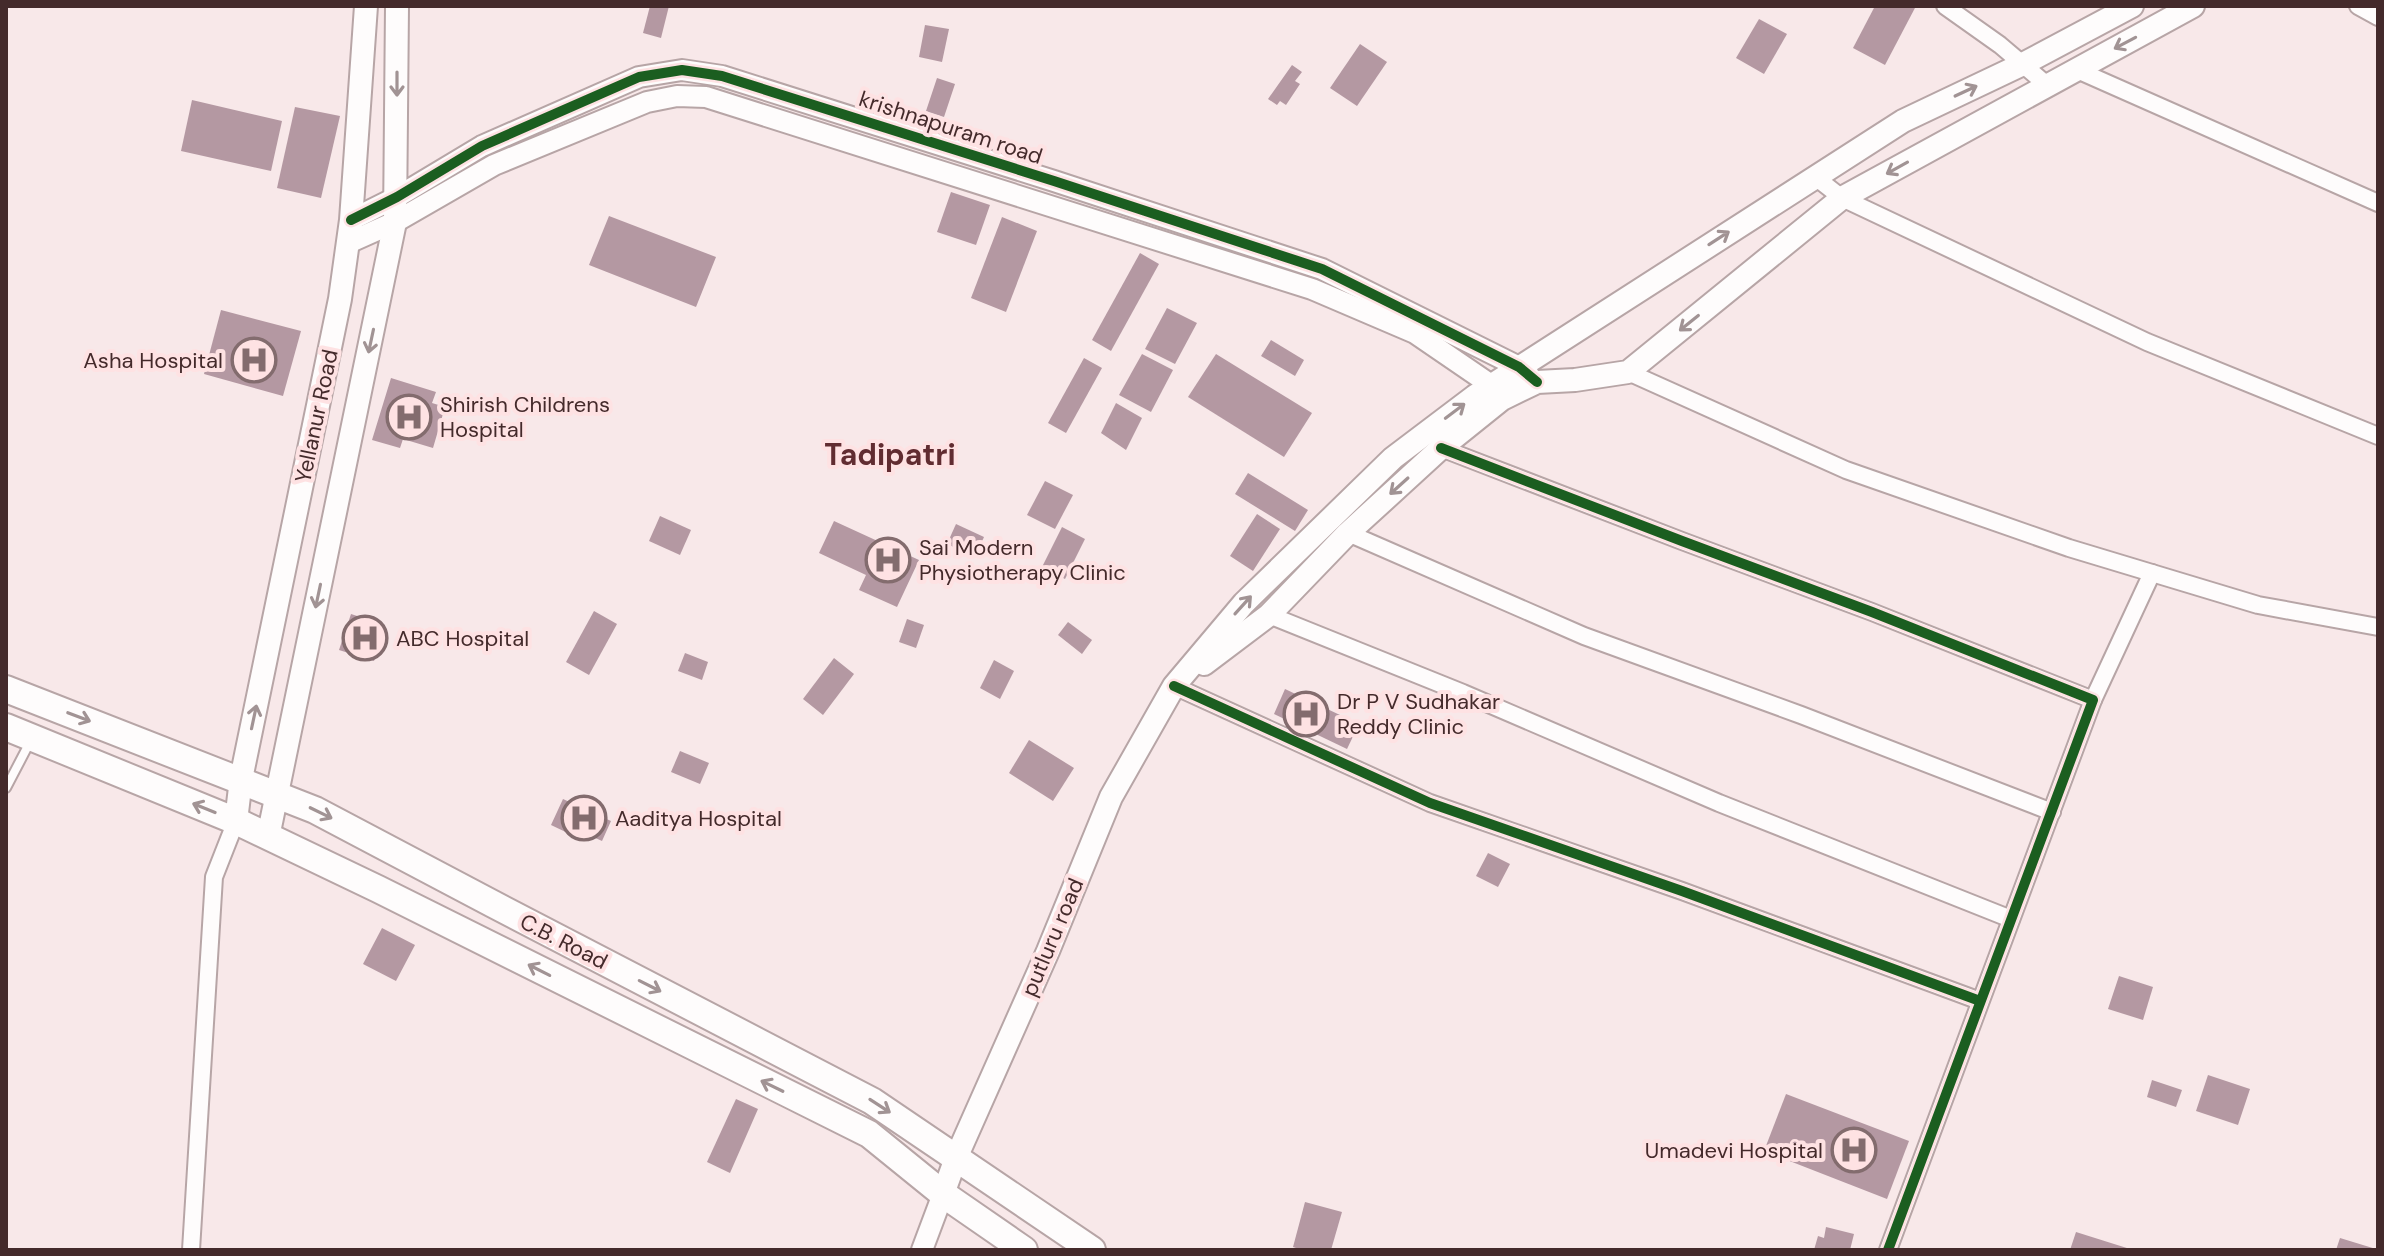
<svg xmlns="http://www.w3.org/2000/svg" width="2384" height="1256" viewBox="0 0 2384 1256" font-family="'DM Sans',sans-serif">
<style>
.building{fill:#b498a2}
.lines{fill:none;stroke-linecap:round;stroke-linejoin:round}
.service-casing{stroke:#b7a5a6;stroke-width:12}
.minor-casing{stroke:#b7a5a6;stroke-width:20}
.tertiary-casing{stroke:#b7a5a6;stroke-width:24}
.secondary-casing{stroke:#b7a5a6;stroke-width:26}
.trunk-casing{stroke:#b7a5a6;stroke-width:30}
.service{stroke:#fefcfc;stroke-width:8}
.minor{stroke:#fefcfc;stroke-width:16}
.tertiary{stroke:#fefcfc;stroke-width:20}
.secondary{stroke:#fefcfc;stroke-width:22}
.trunk{stroke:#fefcfc;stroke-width:26}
.cycleway-casing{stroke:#fee2e3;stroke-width:15}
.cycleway{stroke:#1b5e20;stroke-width:10}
.oneway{stroke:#a19394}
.labels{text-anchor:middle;stroke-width:8;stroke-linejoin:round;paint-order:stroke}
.street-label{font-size:22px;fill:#442a2b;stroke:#fee2e3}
.poi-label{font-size:22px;fill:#442a2b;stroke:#fee2e3;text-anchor:start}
.district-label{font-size:30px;font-weight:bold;fill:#612c31;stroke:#fee2e3}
</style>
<rect width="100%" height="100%" fill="#f8e8e9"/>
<g class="building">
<polygon points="650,6 669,6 661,38 643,33"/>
<polygon points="1875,6 1916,6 1885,65 1853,48"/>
<polygon points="1759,19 1787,34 1764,74 1736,58"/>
<polygon points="925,25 949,29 942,62 919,57"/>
<polygon points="1360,44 1387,62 1357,106 1330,88"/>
<polygon points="1292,65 1302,72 1295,81 1300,84 1286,105 1280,101 1277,105 1268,99"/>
<polygon points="937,78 955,84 944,117 926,111"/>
<polygon points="192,100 282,121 271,171 181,151"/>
<polygon points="295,107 340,116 321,198 277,188"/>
<polygon points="951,192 990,205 976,245 937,232"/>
<polygon points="609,216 716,257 696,307 589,265"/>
<polygon points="1002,217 1037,231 1006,312 971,298"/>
<polygon points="1140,253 1159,264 1111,351 1092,340"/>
<polygon points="1167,308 1197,323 1175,364 1145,349"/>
<polygon points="221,310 301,331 283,396 204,374"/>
<polygon points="1271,340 1304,360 1295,376 1261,356"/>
<polygon points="1142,354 1173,370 1151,412 1119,395"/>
<polygon points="1216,354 1312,413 1284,457 1188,397"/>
<polygon points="1084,358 1102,368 1066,433 1048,423"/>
<polygon points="391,378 436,392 432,403 445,407 433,448 403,439 400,448 372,440"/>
<polygon points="1116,403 1142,418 1126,450 1101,433"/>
<polygon points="1248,473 1308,510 1295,531 1235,494"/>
<polygon points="1045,481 1073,495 1055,529 1027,515"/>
<polygon points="1257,514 1280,529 1253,571 1230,556"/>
<polygon points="660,516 691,530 680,555 649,541"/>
<polygon points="834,521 919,560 897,607 859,590 866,575 819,553"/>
<polygon points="956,524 984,537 975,557 947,544"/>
<polygon points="1062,527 1085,539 1065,579 1042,567"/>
<polygon points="594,611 617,624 589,675 566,662"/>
<polygon points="351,614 385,625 374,661 339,650"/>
<polygon points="907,619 924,625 916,648 899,642"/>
<polygon points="1068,622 1092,640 1082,654 1058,635"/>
<polygon points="685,653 708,662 702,680 678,671"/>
<polygon points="834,658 854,674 823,715 803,699"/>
<polygon points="994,660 1014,671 1000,699 980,688"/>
<polygon points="1285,689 1359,724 1347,749 1274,714"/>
<polygon points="1029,740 1074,768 1053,801 1009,773"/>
<polygon points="680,751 709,763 700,784 671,772"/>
<polygon points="563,799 611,821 602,841 576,829 574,836 551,825"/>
<polygon points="1488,853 1510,864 1498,887 1476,876"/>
<polygon points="382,928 415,945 396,981 363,964"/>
<polygon points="2119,976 2153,987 2143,1020 2108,1009"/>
<polygon points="2208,1075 2250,1089 2238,1125 2196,1111"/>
<polygon points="2152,1080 2182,1090 2176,1107 2147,1097"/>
<polygon points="1786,1094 1909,1141 1887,1199 1764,1151"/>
<polygon points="736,1099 758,1109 730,1173 707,1162"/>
<polygon points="1305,1202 1342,1212 1331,1250 1302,1250 1293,1247"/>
<polygon points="1826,1227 1854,1234 1850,1250 1814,1250 1818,1236 1824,1238"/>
<polygon points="2076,1232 2130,1249 2130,1250 2070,1250"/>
<polygon points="2340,1238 2376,1249 2376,1250 2336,1250"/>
</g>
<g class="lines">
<g class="service-casing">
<polyline id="service" points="6,788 30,742"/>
</g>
<g class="minor-casing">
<g id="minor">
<polyline points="1945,6 2000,45 2047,85"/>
<polyline points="2358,6 2378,17"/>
<polyline points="2075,69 2378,203"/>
<polyline points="1814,176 1842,198 2147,342 2378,436"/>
<polyline points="1628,372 1846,470 2069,548 2258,605 2378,627"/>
<polyline points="1441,448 1682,541 1872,612 2093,700 1888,1250"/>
<polyline points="1348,533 1584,636 1801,715 2052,812"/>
<polyline points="1269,615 1463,693 1719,803 2011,919"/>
<polyline points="1174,686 1430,803 1682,891 1980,1001"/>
<polyline points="2093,700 2152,573"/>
<polyline points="191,1250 214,877 236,821"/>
</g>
</g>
<g class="tertiary-casing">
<g id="tertiary">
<polyline points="351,220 397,197 482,146 639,77 682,70 722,76 1054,181 1322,269 1519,367 1529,375"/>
<polyline points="348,243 395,222 494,165 647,102 677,96 706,97 1312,289 1415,333 1491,385 1499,396"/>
<polyline points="922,1250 943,1194"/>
</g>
</g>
<g class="secondary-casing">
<g id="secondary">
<polyline points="1204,664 1269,615 1348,533 1441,448 1502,399 1537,382 1575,380 1628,372 1842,198 2193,6"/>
<polyline points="236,821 241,779 340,299 351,220 366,6"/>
<polyline points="268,837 395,222 397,6"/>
<polyline points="943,1194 956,1158 1048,951 1111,797 1174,686 1244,603 1393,458 1475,396 1903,121 2023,64 2132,6"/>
</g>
</g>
<g class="trunk-casing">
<g id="trunk">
<polyline points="6,689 315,810 493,904 872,1101 1092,1250"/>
<polyline points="6,727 236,821 378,889 869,1134 943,1194 1024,1250"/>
</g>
</g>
<use href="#service" class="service"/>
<use href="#minor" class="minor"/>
<use href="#tertiary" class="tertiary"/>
<use href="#secondary" class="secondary"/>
<use href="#trunk" class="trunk"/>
<g class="cycleway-casing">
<g id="cycleway">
<polyline points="351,220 397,197 482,146 639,77 682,70 722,76 1054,181 1322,269 1519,367 1537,382"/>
<polyline points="1441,448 1682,541 1872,612 2093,700 1888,1250"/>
<polyline points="1174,686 1430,803 1682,891 1980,1001"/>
</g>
</g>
<use href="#cycleway" class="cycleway"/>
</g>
<defs><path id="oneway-shaft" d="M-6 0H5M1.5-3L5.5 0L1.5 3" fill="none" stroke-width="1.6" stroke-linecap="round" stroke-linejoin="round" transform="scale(2)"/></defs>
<g class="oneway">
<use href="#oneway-shaft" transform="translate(2125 43) rotate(152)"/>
<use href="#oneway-shaft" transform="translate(397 84) rotate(90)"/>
<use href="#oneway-shaft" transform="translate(1966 91) rotate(-25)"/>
<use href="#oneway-shaft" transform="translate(1897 168) rotate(151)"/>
<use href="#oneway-shaft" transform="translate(1719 238) rotate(-33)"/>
<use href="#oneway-shaft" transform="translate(1689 323) rotate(141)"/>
<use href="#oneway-shaft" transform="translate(371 341) rotate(102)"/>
<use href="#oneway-shaft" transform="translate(1455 411) rotate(-37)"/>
<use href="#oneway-shaft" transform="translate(1399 486) rotate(138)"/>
<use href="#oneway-shaft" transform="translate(318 596) rotate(102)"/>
<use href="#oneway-shaft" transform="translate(1243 605) rotate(-48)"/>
<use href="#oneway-shaft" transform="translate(79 717) rotate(21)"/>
<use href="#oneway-shaft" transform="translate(254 717) rotate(-78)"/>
<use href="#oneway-shaft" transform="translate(204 808) rotate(-158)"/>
<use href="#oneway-shaft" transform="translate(321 813) rotate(26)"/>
<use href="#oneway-shaft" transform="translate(539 970) rotate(-153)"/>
<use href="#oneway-shaft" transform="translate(650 986) rotate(27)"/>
<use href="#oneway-shaft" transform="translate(772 1086) rotate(-154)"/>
<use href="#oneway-shaft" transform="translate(880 1106) rotate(33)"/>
</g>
<defs>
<g id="hospital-ring" transform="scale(2.3)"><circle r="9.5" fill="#fee2e3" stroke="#836c6e" stroke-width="1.5"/><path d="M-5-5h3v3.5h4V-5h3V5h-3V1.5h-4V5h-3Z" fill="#836c6e"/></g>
</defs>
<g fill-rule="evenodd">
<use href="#hospital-ring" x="254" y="360"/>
<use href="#hospital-ring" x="409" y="417"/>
<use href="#hospital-ring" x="888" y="560"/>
<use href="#hospital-ring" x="365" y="638"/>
<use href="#hospital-ring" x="1306" y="714"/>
<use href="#hospital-ring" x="584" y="818"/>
<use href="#hospital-ring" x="1854" y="1150"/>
</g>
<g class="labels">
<g class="street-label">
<text transform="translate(951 127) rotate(18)" y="8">krishnapuram road</text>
<text transform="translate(316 416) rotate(-78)" y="8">Yellanur Road</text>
<text transform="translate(1052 937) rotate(-67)" y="8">putluru road</text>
<text transform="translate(564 941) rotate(27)" y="8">C.B. Road</text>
</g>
<g class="poi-label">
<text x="223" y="368" text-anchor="end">Asha Hospital</text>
<text x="440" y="412">Shirish Childrens<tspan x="440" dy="25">Hospital</tspan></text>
<text x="919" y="555">Sai Modern<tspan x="919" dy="25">Physiotherapy Clinic</tspan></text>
<text x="396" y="646">ABC Hospital</text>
<text x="1337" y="709">Dr P V Sudhakar<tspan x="1337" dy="25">Reddy Clinic</tspan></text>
<text x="615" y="826">Aaditya Hospital</text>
<text x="1823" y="1158" text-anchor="end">Umadevi Hospital</text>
</g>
<g class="district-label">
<text x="890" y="465">Tadipatri</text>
</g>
</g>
<rect width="2384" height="1256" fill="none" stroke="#442a2b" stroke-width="16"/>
</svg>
